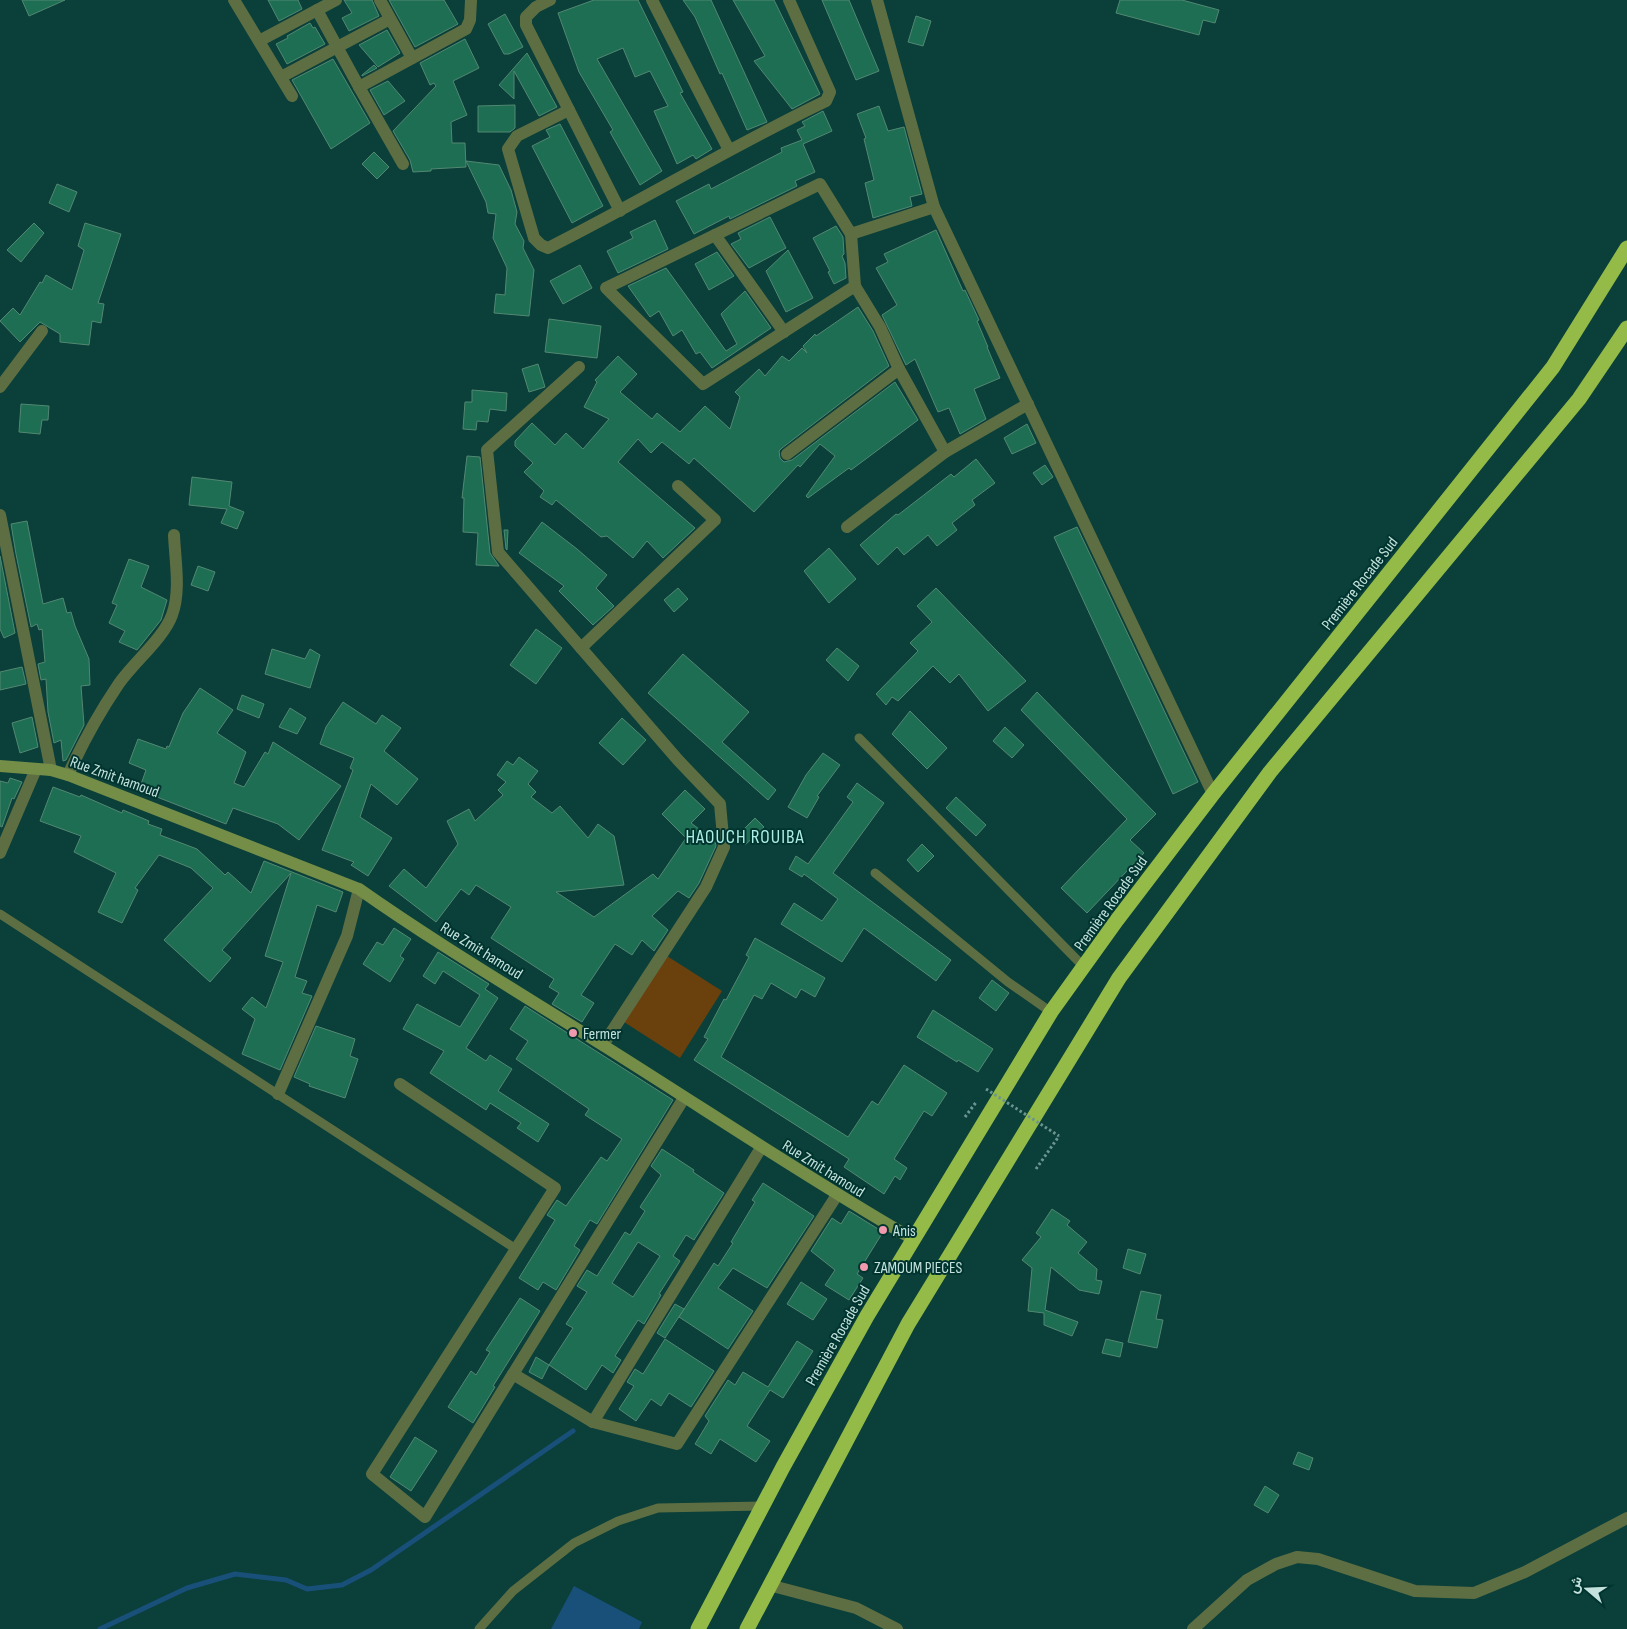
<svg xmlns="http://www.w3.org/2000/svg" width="1627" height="1629" viewBox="0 0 1627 1629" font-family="'Sofia Sans Condensed',Vazirmatn,sans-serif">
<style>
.green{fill:#6a400d}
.water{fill:#185079}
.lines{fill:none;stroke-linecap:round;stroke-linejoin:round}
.stream{stroke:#185079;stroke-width:5}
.building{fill:#1d6e52;stroke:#538872;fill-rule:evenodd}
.path{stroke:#6c9590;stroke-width:3;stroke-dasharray:2.5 2.5;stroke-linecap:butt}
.lane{stroke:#5e6e43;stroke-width:9}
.street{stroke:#5e6e43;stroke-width:12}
.secondary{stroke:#748d47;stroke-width:12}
.highway{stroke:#94ba47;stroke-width:15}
.path-bridge{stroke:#6c9590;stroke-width:3;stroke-dasharray:2.5 2.5;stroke-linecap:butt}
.poi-dot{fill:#f29aad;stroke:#00342f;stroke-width:2}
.labels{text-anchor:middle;stroke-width:4;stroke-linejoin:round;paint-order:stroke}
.street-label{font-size:16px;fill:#c3e2dd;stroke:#00342f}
.poi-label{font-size:16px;fill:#c3e2dd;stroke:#00342f;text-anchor:start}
.quarter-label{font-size:19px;letter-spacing:1px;fill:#adefe6;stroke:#00342f}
</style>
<rect width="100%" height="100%" fill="#0a3f3a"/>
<polygon class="green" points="667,956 722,991 680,1058 624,1022"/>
<polygon class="water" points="574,1586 642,1622 639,1629 551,1629"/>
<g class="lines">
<polyline class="stream" points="100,1629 187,1588 235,1574 286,1580 307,1589 342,1585 371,1570 573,1431"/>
</g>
<g class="building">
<polygon points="22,0 65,0 29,16"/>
<polygon points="268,0 298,0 302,9 279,21"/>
<polygon points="344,0 372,0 379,16 349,31 342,18 352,13"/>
<polygon points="389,0 444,0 458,24 415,47"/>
<polygon points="594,0 638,0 683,92 680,93 712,149 696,159 693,155 677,164 654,111 668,106 650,71 635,77 623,48 597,59 662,171 640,185 610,132 613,130 579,72 558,13"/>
<polygon points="683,0 711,0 767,122 747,130 722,73 720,74 695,17"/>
<polygon points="733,0 774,0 820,94 792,109 754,61 765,56"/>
<polygon points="822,0 849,0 879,71 856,80"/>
<polygon points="1120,0 1182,0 1219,10 1215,23 1203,20 1199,35 1116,13"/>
<polygon points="505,14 523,47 509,54 504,54 488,24"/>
<polygon points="916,16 931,21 923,46 908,42"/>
<polygon points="310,23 313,28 315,27 325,44 287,64 276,44 288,38 287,36"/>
<polygon points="387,30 400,53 378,67 359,45"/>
<polygon points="465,39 479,68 453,81 467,115 451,122 452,143 465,143 466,167 431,169 431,171 413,172 410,160 393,131 436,86 434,83 430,85 420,63"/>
<polygon points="527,53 557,107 539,116 514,71 514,99 499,85"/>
<polygon points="333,59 370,123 331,149 292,80"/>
<polygon points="374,65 377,68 362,76 362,75"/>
<polygon points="388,81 405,101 384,115 370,90"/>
<polygon points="515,105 515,128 510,132 478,132 478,106"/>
<polygon points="879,106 888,131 904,127 922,194 910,197 912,206 873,218 865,183 874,180 864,139 866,138 857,114"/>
<polygon points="823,111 832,131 803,144 815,172 795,181 797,186 730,219 729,216 694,234 676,201 709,184 711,189 782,152 781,148 802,140 797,130 805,126 802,122"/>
<polygon points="560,124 603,206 572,223 532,146 550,137 546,130"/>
<polygon points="374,152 389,167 377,179 362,164"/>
<polygon points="466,161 499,165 511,190 517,212 515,224 524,241 523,248 534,270 529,316 494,313 496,294 505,295 507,268 493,238 496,214 488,213 486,202"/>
<polygon points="57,184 77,192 69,212 49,203"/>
<polygon points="770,217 786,248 749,268 731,244 741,239 738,233"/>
<polygon points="655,220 668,249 618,273 607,251 633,238 630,232"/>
<polygon points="34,223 44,233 21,262 7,250"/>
<polygon points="85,223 121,234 98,303 104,304 101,323 92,321 89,345 60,342 60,334 40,322 20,342 0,321 13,308 20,315 40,282 42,283 46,275 72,290 84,250 78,246"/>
<polygon points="836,226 843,237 844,254 842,256 845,263 846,278 834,284 828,272 830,271 813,238"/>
<polygon points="936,230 963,291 965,290 979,320 977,321 988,347 987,347 1000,378 974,389 986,419 960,434 949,408 938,412 915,359 906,365 882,315 897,305 876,268 888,262 884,254"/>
<polygon points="788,250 813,298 786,312 766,271"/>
<polygon points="717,252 734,276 709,290 695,264"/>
<polygon points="580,265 592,288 563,304 550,281"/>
<polygon points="666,268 726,351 737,344 721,314 745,291 771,328 712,368 700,352 696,354 682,330 673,336 659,311 650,317 628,286"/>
<polygon points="858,307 873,331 889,366 782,448 779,451 780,458 784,462 792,460 895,382 918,420 851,470 849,468 808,498 806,496 835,456 820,444 800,467 798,465 754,512 694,458 689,464 662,442 651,453 638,439 618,462 695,528 663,558 647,541 633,558 607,536 601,537 556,500 552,505 540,497 544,491 524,472 533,463 515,446 515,441 532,423 555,445 566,433 583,449 609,419 584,407 597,382 595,380 618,356 637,374 620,392 652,419 657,413 680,432 705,406 730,429 740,397 735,392 759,369 765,376 782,356 789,361 802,348 807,353 803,346 815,334 816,336"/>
<polygon points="549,319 601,326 597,358 545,352"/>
<polygon points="538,364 545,387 529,392 522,369"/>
<polygon points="472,390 507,393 506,411 490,409 488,422 477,421 476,430 463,429 465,402 472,402"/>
<polygon points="21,404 49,406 48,420 42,420 40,434 19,432"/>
<polygon points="1027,424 1036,443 1012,454 1004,438"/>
<polygon points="467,456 480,457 490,553 499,566 476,565 478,533 463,532 464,498 462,498"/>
<polygon points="976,459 995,483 972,500 975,505 952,523 957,530 937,546 928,535 904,555 897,547 878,565 860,545 896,514 898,515 951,474 954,477"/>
<polygon points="1045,465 1053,477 1042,485 1033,473"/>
<polygon points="192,477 232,482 229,506 244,512 237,529 221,523 227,509 189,505"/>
<polygon points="27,521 43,604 63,598 67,613 71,612 75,626 89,659 90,685 81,686 84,725 66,760 63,761 61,740 54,743 48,712 46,679 41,680 38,664 45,662 42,629 39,630 37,624 31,627 16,554 11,524"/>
<polygon points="542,522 577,549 607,575 596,588 614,606 593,625 559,591 564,586 519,553"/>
<polygon points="1077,527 1198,782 1173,794 1054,537"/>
<polygon points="504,530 508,530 507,550 506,549"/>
<polygon points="829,548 856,579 829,603 804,571"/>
<polygon points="0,556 15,633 4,638 0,629"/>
<polygon points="129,559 149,566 141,587 167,600 161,620 137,650 119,642 125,631 109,623 117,605 112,603"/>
<polygon points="198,566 215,572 208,591 191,585"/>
<polygon points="678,588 688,599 674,612 664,600"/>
<polygon points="936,588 1026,681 988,711 959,674 950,683 933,666 898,701 892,697 886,705 876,694 918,651 910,643 932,622 917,606"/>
<polygon points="536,629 562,648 536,684 510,665"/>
<polygon points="837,648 859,666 848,681 826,660"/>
<polygon points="272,649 305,659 310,649 320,655 310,688 265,674"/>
<polygon points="683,654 749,712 722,742 776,790 768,800 648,693"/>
<polygon points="22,667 26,684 0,690 0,672"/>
<polygon points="200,688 233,710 217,733 246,752 234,783 244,787 265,752 268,754 273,742 341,786 299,840 278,824 233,808 226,824 139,790 146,770 129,763 138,739 166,749 167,746 169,747 183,713"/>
<polygon points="1037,692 1156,814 1130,840 1144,853 1087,913 1061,888 1127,819 1021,710"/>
<polygon points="242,695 264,704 259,718 237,709"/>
<polygon points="343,702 376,724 382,715 401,728 384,751 418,779 397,805 371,784 360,817 392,838 368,876 351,865 354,862 322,850 353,770 350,768 354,758 320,744 326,727"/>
<polygon points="290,708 306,718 297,734 279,727"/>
<polygon points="910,711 947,748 927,769 892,734"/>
<polygon points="32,717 38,747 20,753 12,723"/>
<polygon points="622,718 646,740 623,765 599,743"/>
<polygon points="1005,727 1024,745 1012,758 993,741"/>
<polygon points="823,753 840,765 817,796 819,797 807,818 788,807 806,775"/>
<polygon points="519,757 538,771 528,784 536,792 531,797 552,813 560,806 588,838 598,824 614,836 624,885 556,892 594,917 653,874 658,879 686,838 662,814 685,790 705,809 691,823 715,841 716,846 699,883 689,898 678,891 652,916 668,930 654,951 642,940 632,955 615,944 581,995 594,1003 582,1022 552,1004 559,993 549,987 554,979 491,938 511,907 476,885 469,895 461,889 436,922 389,886 404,869 426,888 458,844 447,821 469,809 475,821 503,795 498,790 506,782 497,775 507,761 513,765"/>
<polygon points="10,778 22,782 14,799 12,798 2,827 0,826 0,781 8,783"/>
<polygon points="857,783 884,803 833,873 951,960 936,981 864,928 842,962 781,924 794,903 822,921 838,899 804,874 802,877 789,869 796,856 808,864 853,802 847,797"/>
<polygon points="53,787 80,797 81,795 122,813 123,810 149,821 148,824 162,829 160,835 197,849 225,875 228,872 251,893 264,861 343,892 336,912 317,905 295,977 307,981 302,993 312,996 280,1070 242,1054 255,1019 242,1009 252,997 266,1008 283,962 265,956 291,873 222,950 231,958 210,982 164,940 213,888 191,868 159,855 135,888 138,890 122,923 98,912 116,873 74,852 81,836 40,821"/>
<polygon points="956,797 986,825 976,836 946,808"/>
<polygon points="755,818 764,827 745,845 737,836"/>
<polygon points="922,844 934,856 918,872 907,860"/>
<polygon points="394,928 411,939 400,956 404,959 390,982 363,964 377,942 383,945"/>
<polygon points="755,938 825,978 815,997 801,989 796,998 771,983 762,999 754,995 721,1057 848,1137 872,1101 878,1105 904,1065 947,1093 932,1116 924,1111 894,1159 907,1168 900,1180 895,1176 884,1194 844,1167 849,1159 694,1060 708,1039 704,1037 724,999 726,1000 749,957 746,955"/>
<polygon points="438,952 489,984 485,989 498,998 466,1048 486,1061 490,1055 512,1069 498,1091 549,1124 538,1142 517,1128 521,1123 490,1103 486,1110 430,1073 444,1051 403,1029 417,1004 460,1027 480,995 443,971 435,984 423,976"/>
<polygon points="992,980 1009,993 996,1011 979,998"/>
<polygon points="525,1006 673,1100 597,1224 590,1220 574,1246 580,1250 556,1290 543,1282 538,1290 519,1278 555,1220 547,1215 557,1200 566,1206 601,1157 607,1161 622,1139 585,1115 589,1109 516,1059 528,1041 510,1029"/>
<polygon points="933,1010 993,1049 978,1072 958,1060 957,1062 917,1037"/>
<polygon points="316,1026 355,1039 350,1056 358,1059 345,1098 309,1086 310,1084 294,1077"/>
<path d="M662,1149L694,1170L693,1172L724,1193L694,1240L686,1235L673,1256L680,1261L659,1294L661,1295L644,1324L638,1320L615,1356L621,1360L613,1373L602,1365L586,1390L549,1365L542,1379L529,1372L536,1357L549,1365L573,1328L566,1324L587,1292L577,1286L587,1270L597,1276L625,1232L630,1235L645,1211L640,1207L661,1175L651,1166ZM638,1242L660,1256L633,1297L612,1283Z"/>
<polygon points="763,1183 814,1216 767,1288 733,1268 718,1288 753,1311 728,1349 679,1317 714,1263 718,1266 733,1243 731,1242 755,1202 752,1200"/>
<polygon points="1052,1209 1070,1221 1067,1225 1087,1242 1078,1253 1097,1269 1096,1280 1102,1281 1099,1294 1079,1290 1051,1267 1045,1310 1078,1322 1072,1336 1044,1325 1044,1313 1028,1311 1032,1268 1022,1260 1041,1237 1036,1233"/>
<polygon points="849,1211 883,1232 857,1274 863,1278 849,1300 825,1285 835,1270 811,1251 832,1218 841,1224"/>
<polygon points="1128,1249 1146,1254 1140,1274 1123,1268"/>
<polygon points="801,1282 827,1299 813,1320 787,1304"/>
<polygon points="1141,1291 1161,1295 1156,1319 1163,1320 1157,1348 1128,1342"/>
<polygon points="520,1298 540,1311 493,1386 495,1387 473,1423 448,1407 471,1371 476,1375 490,1352 486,1350"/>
<polygon points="675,1304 684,1309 665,1338 657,1333"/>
<polygon points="665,1339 714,1371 691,1407 669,1393 661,1406 651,1399 636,1421 619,1409 634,1386 627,1382 635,1369 643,1374"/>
<polygon points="1106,1339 1123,1343 1120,1357 1102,1353"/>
<polygon points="797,1341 813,1351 783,1398 770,1390 747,1426 770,1441 756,1462 720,1439 711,1454 695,1444 709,1421 705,1416 728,1380 735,1385 743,1372 768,1387"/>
<polygon points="415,1437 437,1451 411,1491 390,1477"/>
<polygon points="1298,1452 1313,1458 1309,1470 1293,1464"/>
<polygon points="1265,1486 1279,1495 1268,1513 1254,1505"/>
</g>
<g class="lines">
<g class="path">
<polyline points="965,1117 977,1101"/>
<polyline points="1036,1169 1059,1136"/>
</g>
<g class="lane">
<polyline points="859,738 1085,968"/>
<polyline points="875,873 1008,982 1051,1012"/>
<polyline points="0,914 516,1249"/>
<polyline points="479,1629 513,1591 574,1543 618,1521 658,1508 762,1506"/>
</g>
<g class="street">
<polyline points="234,0 292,96"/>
<polyline points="380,0 412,58"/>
<polyline points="550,0 536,7 526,17 526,25 620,211"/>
<polyline points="652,0 729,150"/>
<polyline points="877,0 934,207 1213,794"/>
<polyline points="317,10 359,87"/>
<polyline points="259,41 336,0"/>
<polyline points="281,77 390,19"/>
<path d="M569,110L517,136L508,149L534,238L541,245L548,248C642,201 731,146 826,101L830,92L789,0"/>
<polyline points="403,164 359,87 466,29 470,20 471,0"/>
<polyline points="851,234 855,286"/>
<polyline points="715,235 784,332"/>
<polyline points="579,367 487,450 498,552 678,760 720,804 724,847 706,887 603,1045"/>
<polyline points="899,369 880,327 855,286 703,384 606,288 820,184 851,234 934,207"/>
<polyline points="0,387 42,331"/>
<polyline points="787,454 899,369 945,452 1028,404"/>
<polyline points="0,515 51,770"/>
<polyline points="847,527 945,452"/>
<polyline points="581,648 715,520 678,486"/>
<path d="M68,775C82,744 99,713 118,685C132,664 164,638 172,615C181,591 175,560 174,535"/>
<polyline points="0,853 36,769"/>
<polyline points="400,1084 555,1188 372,1474 425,1517 513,1374"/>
<polyline points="278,1094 347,936 359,889"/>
<polyline points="761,1148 593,1422 677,1444 837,1195"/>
<polyline points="593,1422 513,1374 684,1098"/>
<polyline points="769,1585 856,1608 897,1629"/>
<polyline points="1193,1629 1247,1580 1276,1564 1297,1557 1318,1559 1415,1591 1474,1593 1525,1572 1627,1518"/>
</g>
<path class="secondary" d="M0,766L51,770L68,775L359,889C437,944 520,993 601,1044C705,1109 807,1178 913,1239"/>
<g class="highway">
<polyline points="698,1629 783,1467 867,1316 1051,1012 1117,920 1213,794 1553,367 1627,248"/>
<polyline points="747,1629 908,1324 1119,978 1270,772 1579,399 1627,328"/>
</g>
<polyline class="path-bridge" points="986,1089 1059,1136"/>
</g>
<g class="poi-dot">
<circle cx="573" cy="1033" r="5"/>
<circle cx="883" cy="1230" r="5"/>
<circle cx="864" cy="1267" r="5"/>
</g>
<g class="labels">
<g class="street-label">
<text transform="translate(1359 583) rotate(-52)" y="6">Première Rocade Sud</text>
<text transform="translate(115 776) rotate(20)" y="6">Rue Zmit hamoud</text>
<text transform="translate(1110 903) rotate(-54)" y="6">Première Rocade Sud</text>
<text transform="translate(482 950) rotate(32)" y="6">Rue Zmit hamoud</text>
<text transform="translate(824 1168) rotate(32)" y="6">Rue Zmit hamoud</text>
<text transform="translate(837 1335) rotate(-60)" y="6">Première Rocade Sud</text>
</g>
<g class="poi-label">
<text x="583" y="1039">Fermer</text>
<text x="893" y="1236">Anis</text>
<text x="874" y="1273">ZAMOUM PIECES</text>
</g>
<g class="quarter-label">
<text x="745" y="843">HAOUCH ROUIBA</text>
</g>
</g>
<g transform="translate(1587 1589) rotate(289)" stroke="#00342f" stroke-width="4" paint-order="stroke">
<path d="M0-4L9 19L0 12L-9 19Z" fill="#c3e2dd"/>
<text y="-8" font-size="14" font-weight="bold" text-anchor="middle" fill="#c3e2dd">ش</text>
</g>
</svg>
